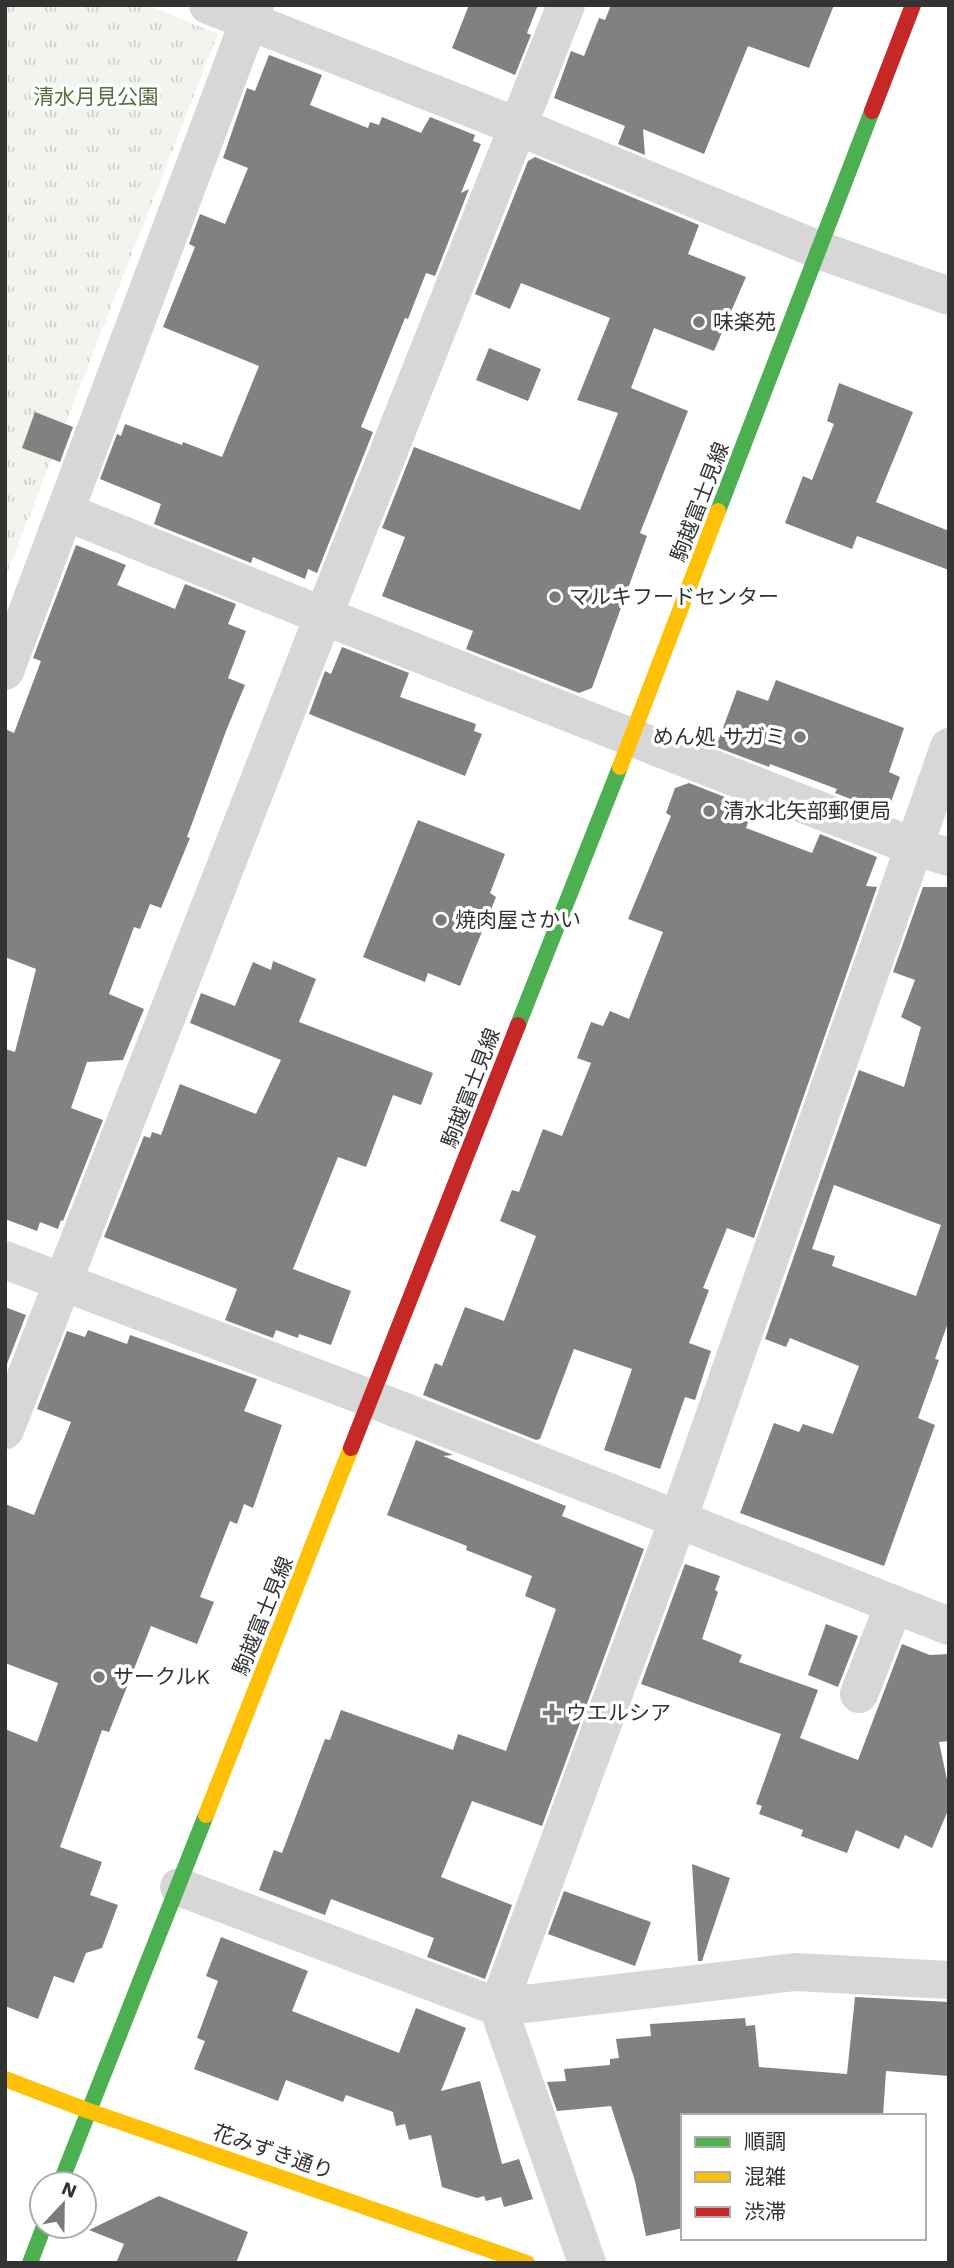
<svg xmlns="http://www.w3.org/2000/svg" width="954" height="2268" viewBox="0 0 954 2268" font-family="'Work Sans','Noto Sans JP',sans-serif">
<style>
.grass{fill:url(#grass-tufts)}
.building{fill:#818181;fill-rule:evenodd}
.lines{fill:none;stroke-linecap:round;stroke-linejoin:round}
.street{stroke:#d7d7d7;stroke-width:38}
.fast{stroke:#4caf50;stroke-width:16}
.slow{stroke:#ffc107;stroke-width:16}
.jam{stroke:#c62828;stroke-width:16}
.poi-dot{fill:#7a7a7a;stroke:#fff;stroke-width:2.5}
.labels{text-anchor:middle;stroke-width:7;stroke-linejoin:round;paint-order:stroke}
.park-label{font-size:21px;fill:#56703f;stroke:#fff}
.poi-label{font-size:21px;fill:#333;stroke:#fff;text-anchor:start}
.street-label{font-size:21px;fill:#333;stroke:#fff}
</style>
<defs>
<pattern id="grass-tufts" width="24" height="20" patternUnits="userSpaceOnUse" patternTransform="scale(1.75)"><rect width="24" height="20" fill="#f1f5ed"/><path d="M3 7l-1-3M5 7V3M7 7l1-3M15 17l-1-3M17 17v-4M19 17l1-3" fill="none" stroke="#cfd2cc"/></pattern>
</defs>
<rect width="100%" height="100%" fill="#fff"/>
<polygon class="grass" points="5,5 147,5 218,34 5,578"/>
<g class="building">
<polygon points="469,5 538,5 527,33 531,35 515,75 452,48"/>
<polygon points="611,5 834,5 809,68 748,46 704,154 643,129 645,155 618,144 625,126 554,98 571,51 584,56 599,18 605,20"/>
<polygon points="269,55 322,75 310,105 368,128 370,122 379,125 382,117 421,133 430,117 475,135 473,141 481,144 461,193 469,189 435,276 426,273 408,319 405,318 361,427 373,432 317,573 308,569 305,579 253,557 251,563 154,524 161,504 100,479 117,434 121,436 125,424 182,445 183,442 222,457 259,366 163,327 195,247 189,244 200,214 225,224 248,168 223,158 247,88 255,91"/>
<polygon points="535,157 699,225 688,254 746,277 714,351 654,328 631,388 688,411 640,533 647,536 592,688 579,693 466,649 473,631 382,596 405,537 382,528 414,447 580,510 618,413 577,400 610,318 521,283 510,309 475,294 528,161"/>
<polygon points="489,348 541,369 528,401 476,380"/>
<polygon points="839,383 913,412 876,502 949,531 949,570 857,536 852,549 785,523 803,476 812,480 834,424 827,421"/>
<polygon points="35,412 73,427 60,462 22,448"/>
<polygon points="76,545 126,565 117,585 175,609 185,584 236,604 228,624 246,631 228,678 245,685 226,731 187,837 190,838 161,908 150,904 140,929 134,927 109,994 144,1009 123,1060 87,1062 71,1108 103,1120 63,1221 61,1220 58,1229 40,1222 37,1231 5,1219 5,1049 15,1052 36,969 5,957 5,729 14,733 41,661 33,658"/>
<polygon points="342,647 409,673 400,697 476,724 474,731 482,734 465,776 309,714 325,671 331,674"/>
<polygon points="776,680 904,728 889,772 900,777 887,813 835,793 837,789 770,764 769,767 716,747 737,690 768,701"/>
<polygon points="689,783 753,808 746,828 812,853 820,834 877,857 866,886 877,887 754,1238 727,1228 703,1288 709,1290 689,1343 711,1351 695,1400 685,1397 660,1469 604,1450 632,1369 574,1349 540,1439 536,1440 423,1395 435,1363 442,1366 465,1307 504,1321 536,1236 500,1221 512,1190 519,1192 543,1129 562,1136 591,1063 577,1058 591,1022 603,1026 610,1011 629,1019 663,932 628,919 671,816 666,813 675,788"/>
<polygon points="418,820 505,854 490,893 496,897 460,986 428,973 425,982 363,957"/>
<path d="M923,887H949V1320L935,1359L939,1360L918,1418L935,1425L884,1566L740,1513L774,1423L799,1432L803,1424L833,1434L859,1366L790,1338L786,1347L765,1339L859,1070L904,1087L921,1027L901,1017L915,980L893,972ZM834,1185L941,1225L916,1296L832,1266L835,1256L812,1249Z"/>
<polygon points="273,961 316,979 299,1022 433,1073 421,1105 393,1095 366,1167 338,1157 293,1269 351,1291 331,1345 299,1334 298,1338 276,1330 273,1338 225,1320 237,1289 104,1237 144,1136 150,1138 152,1132 161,1135 180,1084 256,1114 281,1060 190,1023 201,993 235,1006 253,962 271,970"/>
<polygon points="5,1307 26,1315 5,1369"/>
<polygon points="88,1330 127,1344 130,1335 257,1379 244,1411 282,1425 253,1508 244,1504 237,1524 230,1521 200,1597 214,1602 197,1644 151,1626 109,1732 102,1730 60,1847 102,1862 90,1895 118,1905 102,1948 86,1953 74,1983 54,1976 38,2019 5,2006 5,1729 37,1742 58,1683 5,1663 5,1504 34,1515 71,1422 37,1409 67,1331 85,1337"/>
<polygon points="416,1440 453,1455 443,1456 566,1506 562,1516 644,1549 542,1826 472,1801 441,1877 512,1905 485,1979 427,1957 434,1938 331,1899 325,1915 259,1890 274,1850 282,1853 325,1739 330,1740 341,1710 453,1750 458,1734 506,1751 556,1609 525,1596 532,1576 466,1550 467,1546 387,1515"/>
<polygon points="685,1564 720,1576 715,1590 718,1592 702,1639 742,1655 739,1662 818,1690 800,1738 858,1760 902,1644 930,1655 949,1654 949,1741 939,1742 949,1789 949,1808 932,1848 905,1835 899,1849 856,1830 847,1853 801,1836 803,1830 759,1814 762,1806 756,1804 781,1734 641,1684"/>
<polygon points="826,1624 858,1636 838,1687 808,1675"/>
<polygon points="692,1864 730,1878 702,1961 698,1961"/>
<polygon points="564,1891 651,1922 635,1966 548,1934"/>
<polygon points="221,1937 308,1971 292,2011 399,2053 416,2008 466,2028 441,2091 480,2081 502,2164 519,2159 533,2199 504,2207 501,2197 486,2201 484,2196 477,2198 442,2187 431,2135 409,2140 405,2124 396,2126 393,2112 346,2095 343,2102 286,2080 278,2101 194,2069 205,2041 197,2038 218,1981 206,1976"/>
<polygon points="855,1997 949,2002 949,2076 886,2071 883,2116 683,2116 683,2228 646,2236 635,2181 611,2106 557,2111 547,2082 566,2081 564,2069 610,2065 610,2059 619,2058 616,2039 651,2036 650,2024 745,2018 746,2026 755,2025 759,2067 847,2074"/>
<polygon points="159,2196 248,2232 236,2263 116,2263 124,2244 89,2230"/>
</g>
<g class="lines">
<g class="street">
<polyline points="208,5 519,127 819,250 949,296"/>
<path d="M66,512C348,627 631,738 915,847L949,857"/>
<polyline points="5,671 255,5"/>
<polyline points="5,1260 372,1399 949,1626"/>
<polyline points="5,1430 323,617 566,5"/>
<polyline points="859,1694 894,1605"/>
<polyline points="179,1887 498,2007 796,1972 949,1980"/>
<polyline points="587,2263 498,2007 678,1520 949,747"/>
</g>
<g class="fast">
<polyline points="718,511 872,111"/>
<polyline points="518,1025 620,767"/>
<polyline points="60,2184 206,1815"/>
<polyline points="30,2263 44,2226"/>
</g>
<g class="slow">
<polyline points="620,767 718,511"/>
<polyline points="206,1815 351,1448"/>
<polyline points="5,2079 89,2111 527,2263"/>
</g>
<g class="jam">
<polyline points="872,111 913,5"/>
<polyline points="351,1448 518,1025"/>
</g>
</g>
<g class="poi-dot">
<circle cx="699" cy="322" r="7"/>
<circle cx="555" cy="597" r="7"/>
<circle cx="800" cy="737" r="7"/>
<circle cx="709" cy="811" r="7"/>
<circle cx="441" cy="920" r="7"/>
<circle cx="99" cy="1677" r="7"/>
<path d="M548.5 1702.5h7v7h7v7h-7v7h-7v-7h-7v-7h7z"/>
</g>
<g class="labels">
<g class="park-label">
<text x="96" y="104">清水月見公園</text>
</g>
<g class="poi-label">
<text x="713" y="329">味楽苑</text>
<text x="569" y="604">マルキフードセンター</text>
<text x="786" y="744" text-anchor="end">めん処 サガミ</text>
<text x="723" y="818">清水北矢部郵便局</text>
<text x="455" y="927">焼肉屋さかい</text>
<text x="113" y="1684">サークルK</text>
<text x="566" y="1720">ウエルシア</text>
</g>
<g class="street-label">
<text transform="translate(700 502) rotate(-69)" y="7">駒越富士見線</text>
<text transform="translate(471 1088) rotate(-69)" y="7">駒越富士見線</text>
<text transform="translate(263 1616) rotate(-68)" y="7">駒越富士見線</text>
<text transform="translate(273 2152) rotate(19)" y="7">花みずき通り</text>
</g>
</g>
<rect width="954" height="2268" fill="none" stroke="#333333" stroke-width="14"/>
<rect x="681" y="2114" width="245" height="126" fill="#ffffff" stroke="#adadad" stroke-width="2"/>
<rect x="695" y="2137" width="35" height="10" fill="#4caf50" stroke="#adadad" stroke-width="2"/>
<text x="744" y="2149" font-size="21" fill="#333333">順調</text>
<rect x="695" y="2172" width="35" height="10" fill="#ffc107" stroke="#adadad" stroke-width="2"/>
<text x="744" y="2184" font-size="21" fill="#333333">混雑</text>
<rect x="695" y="2207" width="35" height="10" fill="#c62828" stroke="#adadad" stroke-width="2"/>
<text x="744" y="2219" font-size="21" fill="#333333">渋滞</text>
<g transform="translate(63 2205) rotate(22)"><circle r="33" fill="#ffffff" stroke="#adadad" stroke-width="2"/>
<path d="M0-5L12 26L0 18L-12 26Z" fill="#7a7a7a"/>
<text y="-10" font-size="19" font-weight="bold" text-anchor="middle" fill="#333333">N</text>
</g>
</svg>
